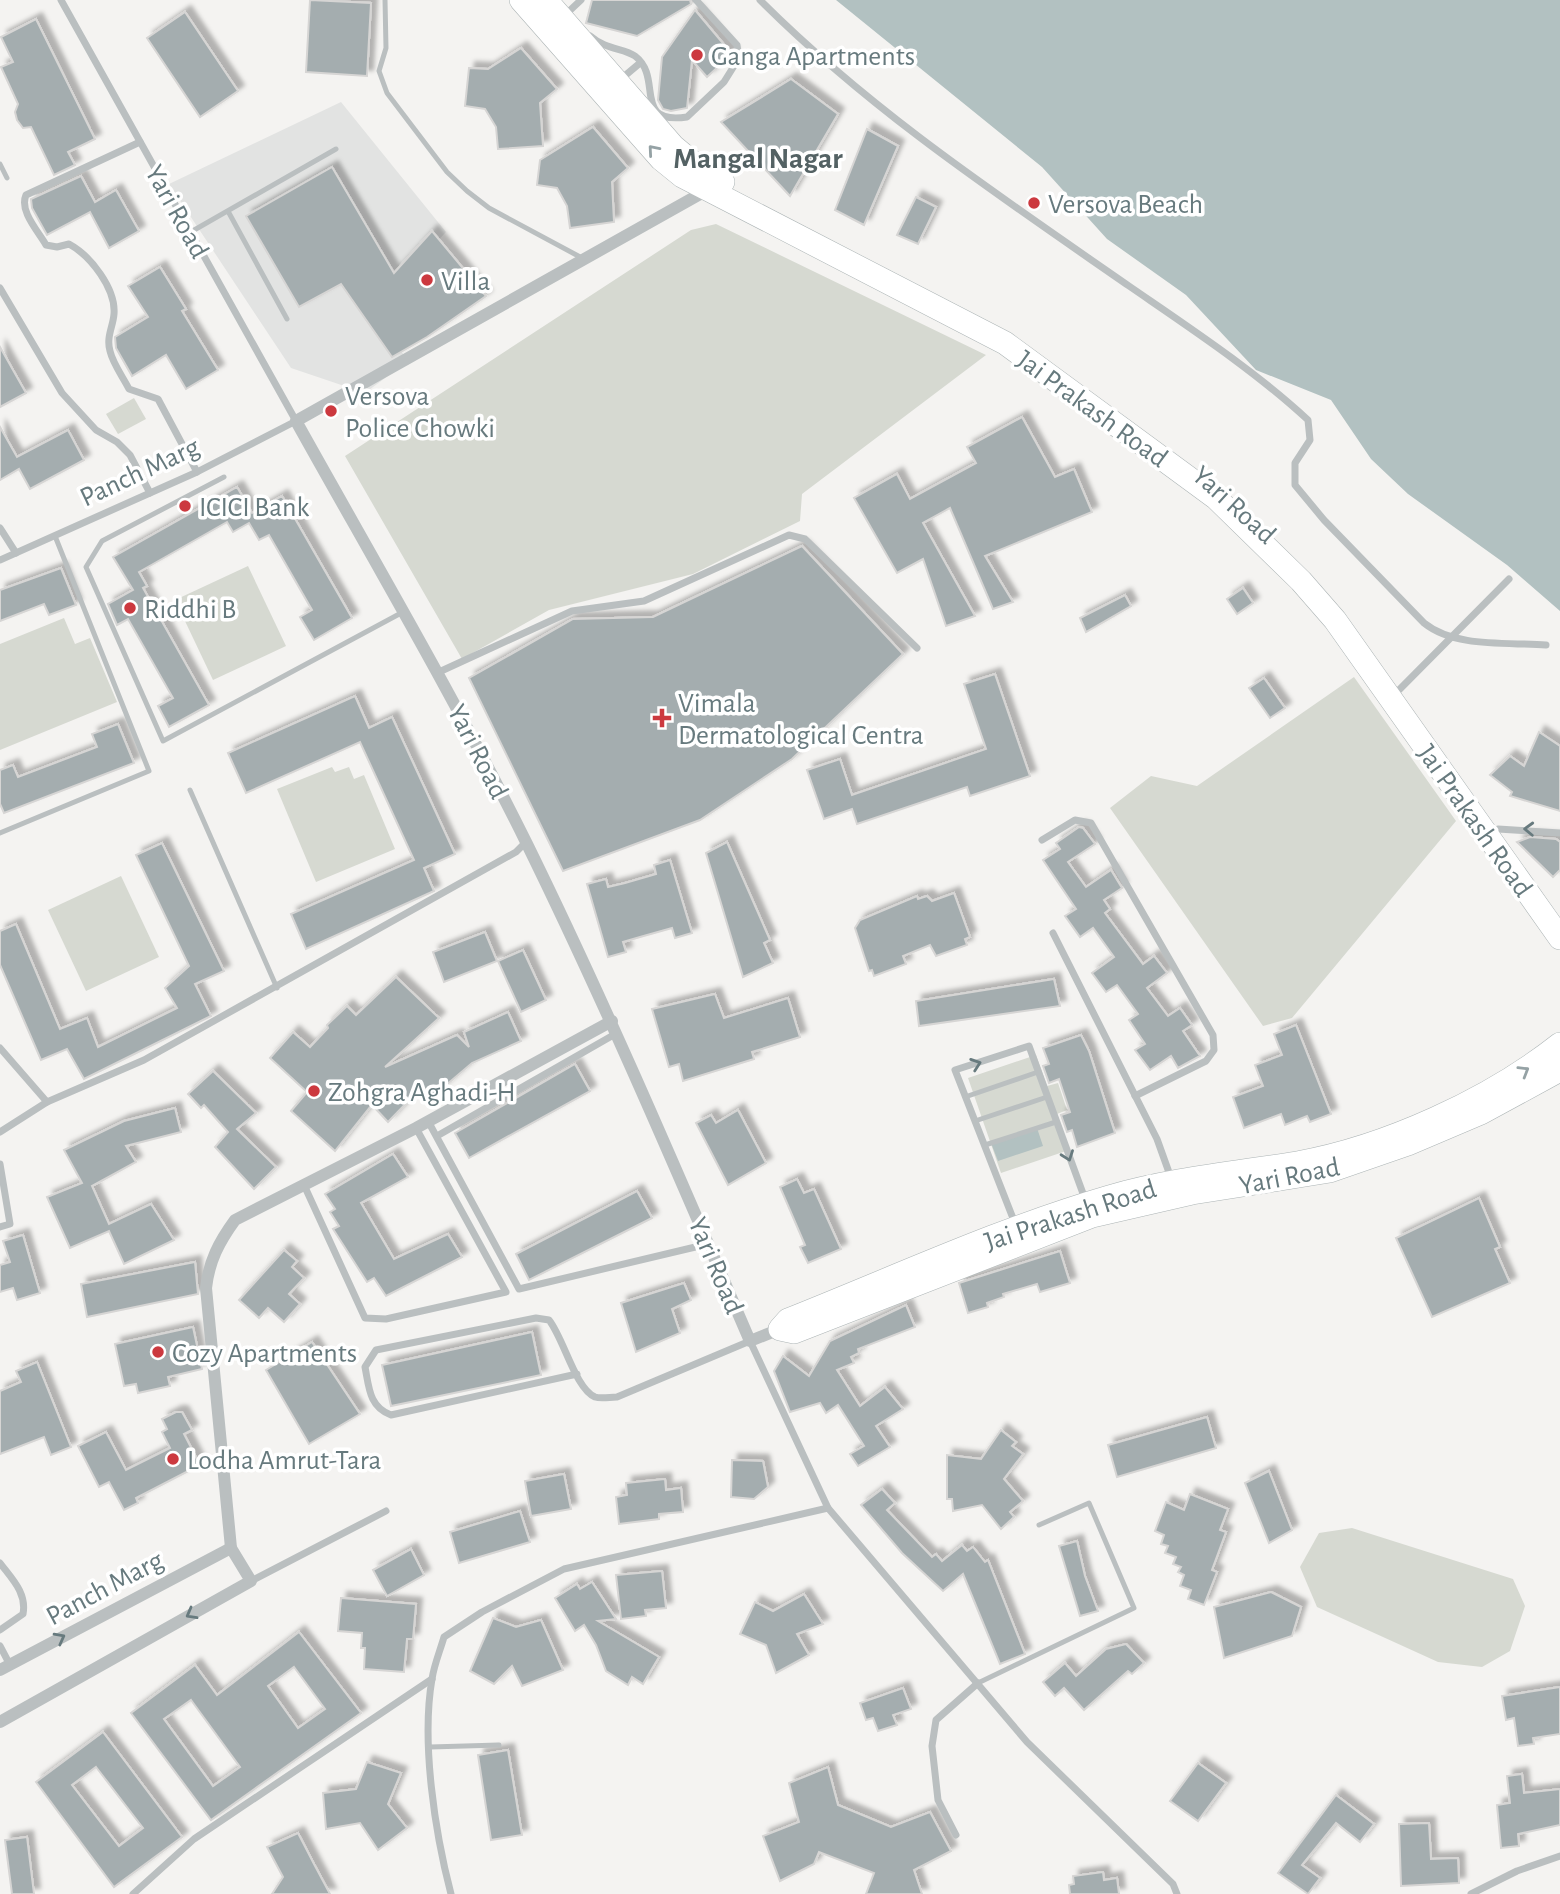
<svg xmlns="http://www.w3.org/2000/svg" width="1560" height="1894" viewBox="0 0 1560 1894" font-family="'Alegreya Sans',sans-serif">
<style>
.built{fill:#e2e3e2}
.green{fill:#d6d9d1}
.water{fill:#b2c1c1}
.building{fill:#a4adaf;stroke:#d6d5d4;stroke-width:2;fill-rule:evenodd;filter:url(#shadow)}
.lines{fill:none;stroke-linecap:round;stroke-linejoin:round}
.secondary-casing{stroke:#acb4b5;stroke-width:24}
.service{stroke:#babfc0;stroke-width:5}
.minor{stroke:#babfc0;stroke-width:7}
.tertiary{stroke:#babfc0;stroke-width:12}
.secondary{stroke:#fff;stroke-width:23}
.oneway{stroke:#95a2a5}
.oneway2{stroke:#677a7e}
.poi-dot{fill:#cc393f;stroke:#fff;stroke-width:2.5}
.labels{text-anchor:middle;stroke-width:7;stroke-linejoin:round;paint-order:stroke}
.poi-label{font-size:28px;fill:#677a7e;stroke:#fff;text-anchor:start}
.street-label{font-size:28px;fill:#677a7e;stroke:#fff}
.neighbourhood-label{font-size:30px;font-weight:bold;fill:#546264;stroke:#fff}
</style>
<defs>
<filter id="shadow"><feDropShadow dx="6" dy="-6" stdDeviation="2" flood-color="#0004"/></filter>
</defs>
<rect width="100%" height="100%" fill="#f4f3f1"/>
<polygon class="built" points="341,102 446,232 415,265 366,300 408,361 365,393 291,368 169,184"/>
<g class="green">
<polygon points="716,224 986,355 802,494 800,521 693,574 549,610 462,659 345,456 691,230"/>
<polygon points="134,398 146,419 118,434 106,414"/>
<polygon points="248,566 286,646 213,680 175,600"/>
<polygon points="64,618 75,644 90,638 117,702 0,750 0,644"/>
<polygon points="1354,677 1456,821 1292,1018 1263,1026 1110,808 1151,776 1197,786"/>
<polygon points="332,767 335,772 349,767 354,779 364,775 395,849 316,882 277,789"/>
<polygon points="121,876 159,957 86,991 48,910"/>
<polygon points="1036,1055 1047,1086 1058,1083 1067,1110 1057,1114 1069,1150 1001,1173 968,1078"/>
<polygon points="1352,1528 1513,1579 1525,1606 1510,1651 1482,1667 1438,1662 1317,1607 1300,1567 1319,1533"/>
</g>
<g class="water">
<polygon points="836,0 1560,0 1560,611 1507,565 1408,494 1371,459 1331,400 1256,370 1186,295 1107,239 1042,167"/>
<polygon points="1037,1128 1043,1146 998,1161 991,1143"/>
</g>
<g class="building">
<polygon points="310,0 371,3 367,76 306,72"/>
<polygon points="592,0 690,0 691,4 637,36 586,23"/>
<polygon points="695,10 732,54 707,77 692,60 687,108 671,111 663,109 658,100 662,57"/>
<polygon points="185,12 238,91 200,117 147,38"/>
<polygon points="36,19 95,139 68,152 75,165 54,175 31,127 23,128 17,120 15,112 18,104 1,67 13,62 1,37"/>
<polygon points="521,48 557,89 540,103 543,146 498,149 496,127 485,109 465,106 469,68 488,69"/>
<polygon points="791,79 838,114 790,196 721,122"/>
<polygon points="593,127 628,168 612,182 614,222 570,228 567,206 557,188 537,185 540,160"/>
<polygon points="867,129 898,146 864,225 835,210"/>
<polygon points="332,167 394,273 432,231 486,296 427,337 392,357 341,284 299,307 246,216"/>
<polygon points="81,176 95,202 116,190 139,231 109,248 90,212 47,235 32,208 31,199"/>
<polygon points="916,197 936,207 918,244 897,235"/>
<polygon points="160,267 186,309 182,311 218,370 186,389 166,355 132,376 116,348 115,337 148,317 128,286"/>
<polygon points="0,347 26,393 0,407"/>
<polygon points="1022,417 1055,477 1074,469 1092,512 985,556 1013,602 993,609 950,508 923,523 975,616 946,626 923,559 897,573 854,498 897,474 910,499 976,463 967,447"/>
<polygon points="0,427 17,457 68,430 84,460 30,489 19,469 0,480"/>
<polygon points="237,487 252,513 282,496 352,618 314,640 300,617 312,610 269,535 259,540 249,523 233,532 227,522 139,572 147,586 143,588 209,705 169,727 158,706 173,698 128,619 117,625 108,604 133,590 113,557"/>
<polygon points="802,546 903,654 792,759 700,820 563,871 469,678 573,619 653,617"/>
<polygon points="61,568 76,605 49,615 44,604 0,621 0,590"/>
<polygon points="1243,588 1253,603 1237,614 1227,599"/>
<polygon points="1125,595 1131,606 1086,632 1080,618"/>
<polygon points="995,674 1030,776 970,796 967,787 857,824 852,809 824,819 807,770 840,759 852,795 986,749 964,684"/>
<polygon points="1264,678 1285,708 1270,718 1249,688"/>
<polygon points="355,696 369,728 392,717 455,854 424,868 434,891 306,949 291,914 414,860 360,742 246,793 228,753"/>
<polygon points="118,724 134,763 4,813 0,804 0,770 13,765 18,777 97,747 92,734"/>
<polygon points="1539,732 1560,746 1560,811 1510,796 1512,792 1490,775 1510,756 1524,766"/>
<polygon points="1079,827 1083,828 1095,844 1068,862 1086,887 1111,870 1122,888 1104,900 1110,909 1105,913 1143,964 1154,956 1167,973 1147,988 1168,1016 1180,1008 1192,1025 1183,1031 1200,1056 1178,1068 1171,1056 1150,1070 1135,1050 1145,1044 1129,1020 1138,1014 1117,985 1106,992 1092,973 1114,957 1093,928 1080,937 1065,916 1076,909 1043,860 1060,849 1056,843"/>
<polygon points="1530,837 1556,839 1560,842 1560,870 1553,877 1517,842"/>
<polygon points="727,842 770,940 764,943 773,963 743,977 706,853"/>
<polygon points="162,843 224,971 195,984 211,1016 84,1079 67,1049 41,1060 0,965 0,931 16,924 60,1029 87,1018 98,1047 177,1008 165,988 189,966 136,855"/>
<polygon points="670,860 692,933 675,938 672,928 640,937 623,942 626,952 608,957 587,884 606,879 608,887 625,883 656,874 654,865"/>
<polygon points="954,893 970,937 965,939 967,945 936,956 930,945 903,956 906,964 874,976 872,970 869,971 855,928 860,920 917,896 918,899 927,896 932,901"/>
<polygon points="485,932 497,961 444,982 433,952"/>
<polygon points="523,950 546,1000 521,1012 498,961"/>
<polygon points="396,977 439,1018 385,1067 457,1035 469,1047 464,1032 508,1012 521,1041 472,1063 432,1097 422,1087 388,1122 373,1106 370,1107 335,1151 291,1111 307,1092 270,1058 293,1032 310,1047 328,1028 327,1025 347,1006 356,1015"/>
<polygon points="1054,979 1060,1006 919,1026 916,1001"/>
<polygon points="715,994 724,1018 788,998 800,1037 752,1052 754,1059 683,1081 679,1064 669,1067 652,1009"/>
<polygon points="1296,1025 1331,1114 1310,1122 1307,1116 1285,1125 1281,1114 1244,1128 1233,1097 1263,1086 1255,1065 1282,1055 1274,1034"/>
<polygon points="1081,1035 1089,1051 1115,1133 1077,1147 1072,1130 1067,1132 1061,1115 1070,1112 1059,1079 1049,1083 1043,1066 1049,1064 1043,1048"/>
<polygon points="575,1064 590,1091 469,1158 455,1133"/>
<polygon points="213,1071 256,1113 237,1129 276,1167 254,1189 215,1147 228,1132 204,1105 201,1108 188,1094"/>
<polygon points="175,1108 181,1132 126,1146 136,1162 92,1186 109,1224 151,1204 174,1240 124,1264 109,1231 70,1248 47,1197 82,1183 64,1150 124,1121"/>
<polygon points="738,1110 766,1163 728,1185 696,1123 711,1115 716,1123"/>
<polygon points="393,1154 408,1177 361,1203 394,1259 448,1234 462,1257 386,1296 374,1278 367,1282 333,1229 339,1226 330,1212 335,1209 325,1194"/>
<polygon points="797,1179 804,1193 814,1189 841,1249 808,1263 800,1247 805,1245 780,1187"/>
<polygon points="637,1191 652,1218 529,1280 516,1254"/>
<polygon points="1479,1198 1500,1247 1495,1249 1510,1283 1432,1317 1396,1238"/>
<polygon points="23,1235 40,1293 17,1300 13,1288 0,1292 0,1265 10,1262 3,1241"/>
<polygon points="284,1250 297,1261 292,1267 304,1278 289,1294 300,1304 284,1322 268,1308 259,1318 239,1300"/>
<polygon points="1060,1251 1070,1283 1040,1292 1037,1284 1003,1294 1004,1297 987,1303 988,1307 968,1313 959,1283"/>
<polygon points="195,1262 198,1294 87,1317 81,1284"/>
<polygon points="684,1283 691,1300 672,1309 680,1333 636,1352 621,1303"/>
<polygon points="906,1305 915,1327 858,1349 859,1353 851,1357 854,1363 837,1370 860,1406 885,1387 903,1409 876,1426 890,1447 858,1466 850,1454 864,1446 838,1405 826,1413 820,1403 790,1412 774,1371 783,1356 809,1376 830,1341"/>
<polygon points="193,1327 202,1369 168,1377 170,1386 138,1393 136,1384 124,1386 115,1344"/>
<polygon points="532,1332 541,1375 391,1406 382,1365"/>
<polygon points="312,1342 360,1414 309,1444 266,1370"/>
<polygon points="37,1362 71,1447 51,1455 44,1437 0,1454 0,1391 21,1382 16,1371"/>
<polygon points="176,1412 182,1412 192,1430 184,1434 200,1465 136,1498 138,1503 124,1510 109,1482 99,1487 78,1446 106,1432 126,1470 170,1448 162,1432 167,1429 162,1419"/>
<polygon points="1207,1417 1216,1448 1117,1477 1108,1445"/>
<polygon points="1001,1430 1016,1442 1012,1446 1023,1454 1004,1479 1023,1501 1010,1512 1014,1517 1001,1529 982,1505 953,1511 952,1499 947,1499 947,1455 981,1459"/>
<polygon points="732,1460 763,1461 768,1487 754,1499 731,1497"/>
<polygon points="1269,1471 1292,1530 1269,1543 1245,1483"/>
<polygon points="564,1474 571,1509 531,1516 525,1481"/>
<polygon points="665,1479 666,1490 681,1488 683,1512 659,1514 659,1519 619,1524 616,1497 627,1495 626,1483"/>
<polygon points="882,1489 895,1503 887,1510 932,1557 936,1554 942,1561 962,1545 967,1551 973,1547 985,1562 988,1560 1025,1654 1000,1664 963,1574 943,1591 902,1553 861,1505"/>
<polygon points="1190,1494 1228,1509 1220,1530 1226,1532 1212,1570 1217,1572 1204,1605 1188,1599 1191,1590 1180,1586 1184,1575 1178,1572 1181,1567 1173,1564 1176,1557 1165,1553 1168,1546 1161,1544 1164,1535 1155,1531 1166,1502 1184,1510"/>
<polygon points="520,1511 530,1542 459,1563 450,1532"/>
<polygon points="1077,1541 1085,1576 1098,1611 1080,1616 1059,1546"/>
<polygon points="411,1549 424,1575 387,1596 373,1570"/>
<polygon points="662,1571 666,1608 645,1610 646,1616 621,1619 616,1575"/>
<polygon points="592,1582 616,1619 598,1621 659,1657 643,1684 632,1677 628,1685 606,1671 596,1645 584,1625 575,1631 555,1598 577,1584 580,1589"/>
<polygon points="1271,1592 1301,1607 1292,1636 1224,1658 1214,1607"/>
<polygon points="804,1594 823,1624 797,1634 809,1655 776,1673 766,1645 740,1634 755,1602 773,1611"/>
<polygon points="341,1598 416,1604 413,1639 407,1639 404,1672 364,1669 365,1648 361,1648 362,1633 338,1631"/>
<polygon points="493,1618 516,1627 541,1620 563,1670 522,1686 512,1666 494,1684 470,1671"/>
<path d="M299,1632L361,1713L211,1820L131,1713L195,1665L217,1695ZM294,1667L325,1709L298,1728L268,1686ZM191,1700L240,1767L213,1786L164,1719Z"/>
<polygon points="1126,1644 1144,1663 1132,1674 1128,1671 1084,1710 1064,1688 1055,1696 1043,1682 1065,1663 1076,1676 1106,1649"/>
<polygon points="1560,1687 1560,1734 1533,1738 1534,1744 1518,1746 1514,1718 1506,1720 1502,1696"/>
<polygon points="903,1688 911,1709 893,1715 897,1725 878,1731 873,1718 866,1720 860,1703"/>
<path d="M103,1732L182,1837L114,1887L36,1782ZM96,1767L143,1828L119,1846L72,1785Z"/>
<polygon points="508,1750 522,1835 491,1840 478,1755"/>
<polygon points="367,1762 401,1773 388,1804 407,1828 378,1850 360,1823 326,1829 323,1793 356,1789"/>
<polygon points="1198,1763 1226,1783 1198,1821 1170,1801"/>
<polygon points="828,1767 838,1805 891,1827 930,1812 951,1851 914,1870 922,1894 866,1894 874,1873 819,1852 814,1864 780,1881 763,1836 799,1822 789,1783"/>
<polygon points="1522,1774 1524,1793 1560,1789 1560,1825 1518,1834 1519,1846 1501,1848 1497,1805 1510,1803 1507,1776"/>
<polygon points="1336,1795 1374,1824 1360,1842 1336,1823 1302,1865 1320,1878 1308,1894 1278,1873"/>
<polygon points="1429,1823 1431,1859 1458,1858 1459,1883 1401,1886 1399,1824"/>
<polygon points="298,1833 314,1864 330,1894 272,1894 283,1877 267,1847"/>
<polygon points="27,1837 34,1894 12,1894 5,1840"/>
<polygon points="1103,1872 1104,1880 1117,1878 1119,1894 1070,1894 1069,1885 1074,1884 1073,1876"/>
</g>
<g class="lines">
<g class="secondary-casing">
<g id="secondary">
<polyline points="521,0 661,159 682,176 1005,343 1216,498 1301,581 1335,620 1560,938"/>
<polyline points="546,0 673,146 697,166 723,182"/>
<path d="M1560,1044C1489,1100 1386,1147 1297,1163C1234,1173 1171,1179 1109,1197C999,1229 894,1278 788,1320L780,1329L794,1332L1092,1216L1192,1193L1330,1171L1408,1144L1481,1113L1560,1070"/>
</g>
</g>
<g class="service">
<polyline points="385,0 386,48 379,71 387,93 447,172 467,191 489,208 582,258"/>
<polyline points="0,164 7,178"/>
<polyline points="229,213 287,319"/>
<polyline points="189,233 336,149"/>
<polyline points="224,477 102,541 86,567 163,741 403,612"/>
<polyline points="190,790 277,988"/>
<polyline points="0,833 149,771 55,536"/>
<polyline points="965,1097 1038,1072"/>
<polyline points="975,1121 1047,1097"/>
<polyline points="985,1145 1056,1122"/>
<polyline points="978,1683 1134,1608 1089,1503 1039,1525"/>
<polyline points="430,1747 499,1745"/>
</g>
<g class="minor">
<path d="M760,0C871,111 1001,197 1129,286C1190,328 1254,370 1308,420L1310,440L1295,463V485L1324,520L1424,623C1455,648 1507,642 1546,645"/>
<polyline points="565,15 581,0"/>
<path d="M590,36C606,50 624,48 635,56C664,78 631,125 687,117L724,82L739,58L737,45L696,0"/>
<polyline points="621,79 640,63"/>
<path d="M140,142L26,195C19,211 38,231 46,245L57,247L69,244C91,256 116,289 114,314C113,327 106,337 110,351C113,364 123,377 129,389L158,399L197,472"/>
<polyline points="0,288 62,393 96,430 117,442 130,455 150,493"/>
<polyline points="0,528 16,553"/>
<polyline points="0,560 197,472 296,421 61,0"/>
<polyline points="439,672 572,611 644,601 789,535 805,539 917,648"/>
<polyline points="1393,696 1509,579"/>
<polyline points="1489,835 1498,829 1560,833"/>
<polyline points="1042,840 1075,820 1091,823 1213,1035 1214,1050 1206,1061 1135,1096"/>
<polyline points="1053,933 1157,1139 1171,1178"/>
<polyline points="0,1048 47,1102 144,1060 516,852 526,842"/>
<polyline points="428,1121 519,1289 708,1244"/>
<polyline points="0,1132 47,1102"/>
<polyline points="437,1136 617,1033"/>
<polyline points="0,1164 10,1224 0,1227"/>
<polyline points="304,1185 365,1318 386,1319 506,1292 416,1128"/>
<polyline points="1016,1226 955,1070 1029,1046 1085,1199"/>
<path d="M577,1374L391,1415C369,1407 369,1387 365,1367L376,1350L536,1318L549,1320C564,1339 575,1388 595,1397C601,1399 610,1397 617,1397L750,1341L828,1508L1027,1742L1173,1884L1177,1894"/>
<path d="M0,1563C12,1579 27,1593 23,1614L0,1630"/>
<polyline points="251,1581 386,1511"/>
<polyline points="0,1646 10,1665"/>
<polyline points="956,1835 938,1800 932,1746 936,1720 978,1683"/>
<polyline points="133,1894 194,1839 432,1679"/>
<path d="M451,1894C435,1833 421,1742 432,1679C434,1665 440,1651 444,1637L482,1612L564,1569L828,1508"/>
<polyline points="1471,1894 1517,1871 1560,1856"/>
</g>
<g class="tertiary">
<path d="M709,189L296,421C374,561 456,700 527,844C607,1007 678,1174 750,1341L780,1329"/>
<polyline points="0,1670 231,1548"/>
<path d="M0,1722L251,1581L231,1548L206,1288C209,1261 219,1242 235,1220L416,1128L612,1021"/>
</g>
<use href="#secondary" class="secondary"/>
</g>
<defs><path id="oneway-chevron" d="M-2-3.5L2.5 0L-2 3.5" fill="none" stroke-width="1.6" stroke-linecap="round" stroke-linejoin="round" transform="scale(1.75)"/></defs>
<g class="oneway">
<use href="#oneway-chevron" transform="translate(653 150) rotate(-131)"/>
<use href="#oneway-chevron" transform="translate(1524 1071) rotate(-31)"/>
</g>
<g class="oneway2">
<use href="#oneway-chevron" transform="translate(1529 829) rotate(-178)"/>
<use href="#oneway-chevron" transform="translate(976 1064) rotate(-19)"/>
<use href="#oneway-chevron" transform="translate(1068 1156) rotate(70)"/>
<use href="#oneway-chevron" transform="translate(191 1614) rotate(151)"/>
<use href="#oneway-chevron" transform="translate(60 1638) rotate(-28)"/>
</g>
<g class="poi-dot">
<circle cx="697" cy="55" r="7"/>
<circle cx="1034" cy="203" r="7"/>
<circle cx="427" cy="280" r="7"/>
<circle cx="331" cy="411" r="7"/>
<circle cx="185" cy="506" r="7"/>
<circle cx="130" cy="608" r="7"/>
<path d="M658.5 707.5h7v7h7v7h-7v7h-7v-7h-7v-7h7z"/>
<circle cx="314" cy="1091" r="7"/>
<circle cx="158" cy="1352" r="7"/>
<circle cx="173" cy="1459" r="7"/>
</g>
<g class="labels">
<g class="poi-label">
<text x="711" y="65">Ganga Apartments</text>
<text x="1048" y="213">Versova Beach</text>
<text x="441" y="290">Villa</text>
<text x="345" y="405">Versova<tspan x="345" dy="32">Police Chowki</tspan></text>
<text x="199" y="516">ICICI Bank</text>
<text x="144" y="618">Riddhi B</text>
<text x="678" y="712">Vimala<tspan x="678" dy="32">Dermatological Centra</tspan></text>
<text x="328" y="1101">Zohgra Aghadi-H</text>
<text x="172" y="1362">Cozy Apartments</text>
<text x="187" y="1469">Lodha Amrut-Tara</text>
</g>
<g class="street-label">
<text transform="translate(178 211) rotate(61)" y="10">Yari Road</text>
<text transform="translate(1093 408) rotate(36)" y="10">Jai Prakash Road</text>
<text transform="translate(139 471) rotate(-25)" y="10">Panch Marg</text>
<text transform="translate(1235 504) rotate(42)" y="10">Yari Road</text>
<text transform="translate(479 751) rotate(63)" y="10">Yari Road</text>
<text transform="translate(1476 820) rotate(55)" y="10">Jai Prakash Road</text>
<text transform="translate(1289 1175) rotate(-11)" y="10">Yari Road</text>
<text transform="translate(1070 1214) rotate(-18)" y="10">Jai Prakash Road</text>
<text transform="translate(717 1265) rotate(67)" y="10">Yari Road</text>
<text transform="translate(104 1587) rotate(-28)" y="10">Panch Marg</text>
</g>
<g class="neighbourhood-label">
<text x="758" y="168">Mangal Nagar</text>
</g>
</g>
</svg>
